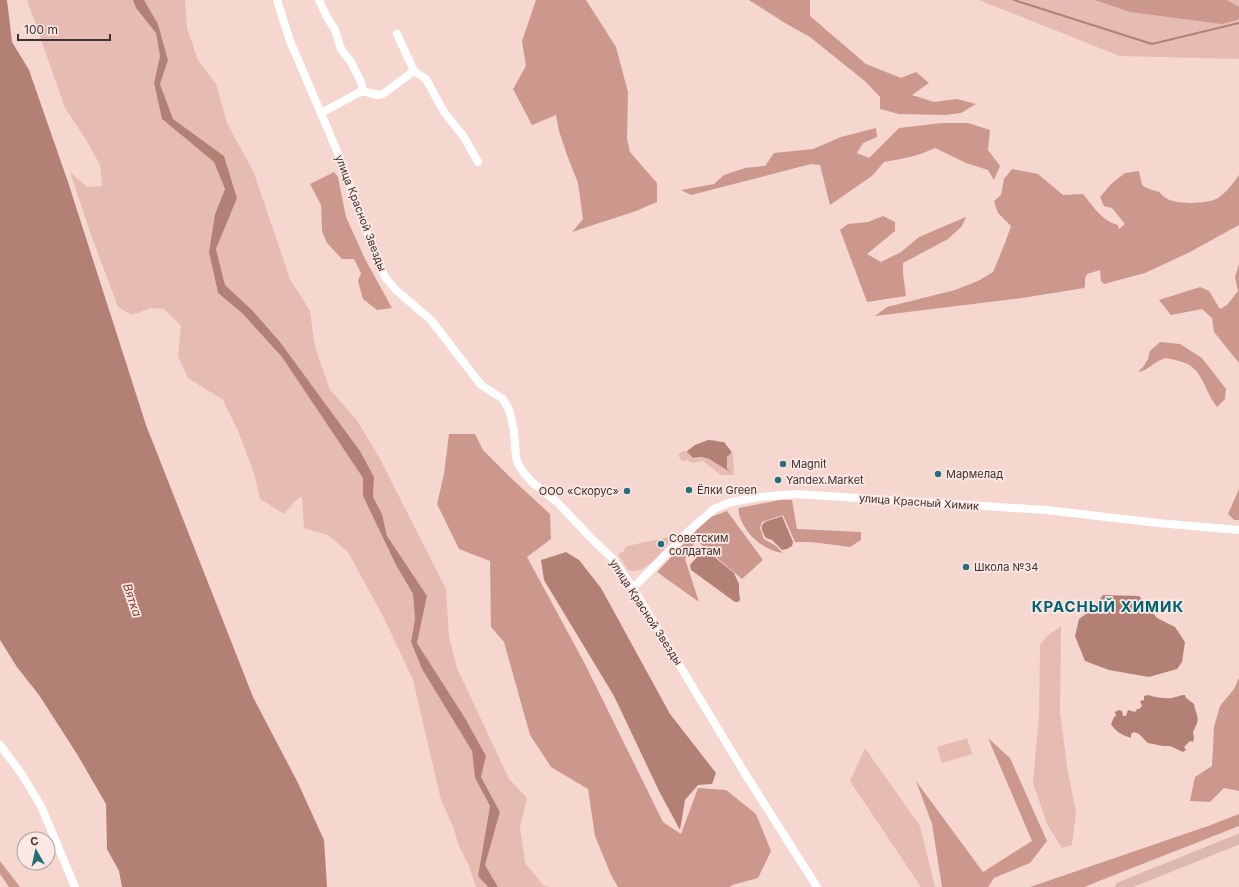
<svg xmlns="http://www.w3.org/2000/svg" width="1239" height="887" viewBox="0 0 1239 887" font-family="Inter,sans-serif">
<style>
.green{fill:#e5bbb2}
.forest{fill:#cc988d}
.water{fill:#b38075}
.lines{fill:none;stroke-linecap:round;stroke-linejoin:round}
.stream{stroke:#b38075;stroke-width:2}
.minor{stroke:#fff;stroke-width:8}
.major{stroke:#dcb7af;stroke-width:10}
.poi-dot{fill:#276e7b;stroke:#fbe7e3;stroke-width:1.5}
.labels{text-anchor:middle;stroke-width:3.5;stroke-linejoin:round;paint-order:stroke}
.street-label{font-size:11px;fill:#3e322f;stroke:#fbe7e3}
.poi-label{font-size:11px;fill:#3e322f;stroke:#fbe7e3;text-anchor:start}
.water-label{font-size:12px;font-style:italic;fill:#813e31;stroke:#fbe7e3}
.district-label{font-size:15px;font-weight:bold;letter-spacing:1px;fill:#006372;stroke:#fbe7e3}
</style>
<rect width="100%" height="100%" fill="#f6d7d0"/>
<g class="green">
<polygon points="27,0 133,0 136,8 156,32 160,56 154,83 162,119 214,162 225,189 215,214 209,252 218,293 242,313 282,357 363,478 363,496 396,565 413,594 415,619 411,642 422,669 472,751 475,778 490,806 478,876 488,887 476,887 469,866 458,844 454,829 441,800 413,680 385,620 348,552 328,535 304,528 302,496 294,502 284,514 260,499 254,473 238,431 223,400 188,378 178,356 181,326 164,309 151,308 132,315 118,307 90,232 70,172 87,187 102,186 100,165 85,138 65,108"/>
<polygon points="144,0 185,0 187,28 198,60 216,84 227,123 254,173 290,279 310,311 315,347 330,390 356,419 379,457 446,589 449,637 457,668 509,779 527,798 520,827 525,863 543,885 549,887 498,887 485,865 500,812 481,777 486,756 465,718 417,643 427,596 387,537 382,514 373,497 374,477 360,451 280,342 253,311 225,285 216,249 237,197 224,156 173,119 160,84 168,60 158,24"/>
<polygon points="979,0 1239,0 1239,59 1120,56"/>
<path d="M683,451L687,452L694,459C707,455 718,465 729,472L727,466V457L733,451L734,475H721L703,461L693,463L687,460L682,461L678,455L679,454Z"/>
<path d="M674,536C664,548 646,577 628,570L618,554L624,551V549L627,546Z"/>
<polygon points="1061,626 1060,713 1068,773 1076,812 1072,845 1062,848 1047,824 1033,783 1039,716 1040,645 1048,635"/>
<polygon points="967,738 972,754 942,763 937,747"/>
<polygon points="865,748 920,826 935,887 921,887 850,781"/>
</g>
<g class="forest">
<polygon points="536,0 586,0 616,47 628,92 627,139 630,152 657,183 657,202 636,211 572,232 583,219 578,183 567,155 559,131 556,115 532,125 513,89 526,66 522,41"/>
<polygon points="749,0 810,0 810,16 866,64 901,78 916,72 929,83 912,95 934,102 957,99 976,104 961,113 945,115 899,114 880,109 880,97 866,82 810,37 785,23"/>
<polygon points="1095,0 1227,0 1239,7 1239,18 1237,20 1222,24 1130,12"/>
<path d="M942,123H968L990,130L988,150L1000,166L994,180L988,170L966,163L935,148C918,156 902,159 884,162L872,176L830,205L820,165L811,164L691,195L681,190L714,184L724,175L745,168L765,166L774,153L813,149L841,137L876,128L877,137L863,143L857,153L869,158L899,128Z"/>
<path d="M1012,169L1038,174L1063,195L1083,194C1093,206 1102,221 1118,225L1119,229L1125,224L1112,208L1104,206L1100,197L1111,184L1125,173L1139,171L1142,185C1147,189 1153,190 1159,192C1162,194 1163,197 1166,198C1175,205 1209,204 1218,198C1227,192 1233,183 1239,175V225L1190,252L1145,273L1104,284L1101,281L1100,270L1087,274L1085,278V286L1084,288L1022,298L875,316L887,307L955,290L978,281L993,272L1005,243L1011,226L998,213L994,201L1001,195L1004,179Z"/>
<polygon points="334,172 338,177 346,217 365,259 392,308 377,310 363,299 358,281 361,273 354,259 342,259 327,243 322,231 321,205 310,184"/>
<polygon points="883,216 895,222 895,231 867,254 881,262 901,252 919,237 966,217 962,226 948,239 903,263 903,273 906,296 867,302 840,230 848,224 868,222"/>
<polygon points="1239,264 1239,363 1214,332 1212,318 1202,309 1171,315 1159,300 1200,287 1209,291 1220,309 1227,305 1238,291 1235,277"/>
<path d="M1160,342L1180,344L1202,358L1226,389L1225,399L1217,407C1202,388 1204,365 1175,360C1172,359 1168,358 1166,358C1155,360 1148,371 1138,372L1143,367L1148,359L1150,351Z"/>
<polygon points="449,434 475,434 483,450 511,478 550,514 551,539 527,557 585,664 663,822 681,834 698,788 726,790 756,814 771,851 758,878 732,885 730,887 618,887 611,875 595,836 588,789 551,767 530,735 504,642 491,627 490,561 459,549 437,504 444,474"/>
<polygon points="1239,489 1239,520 1234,520 1228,514"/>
<path d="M780,500H792L797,529L861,532V540L850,547L811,542H795L783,515L762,522L760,528L764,539L776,546L783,553C774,552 763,547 757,541C748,534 737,518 739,508Z"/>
<polygon points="727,511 763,560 742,579 696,540 685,559 699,602 657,572 708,518"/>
<polygon points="1239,678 1239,791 1224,788 1210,802 1190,801 1195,777 1212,766 1214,727 1220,706 1234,689"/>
<polygon points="988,738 1010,758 1047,841 1030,863 994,878 988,887 942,887 932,824 916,781 983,872 1032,841"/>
<polygon points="1239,814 1239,826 1084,887 1030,887 1208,826"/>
<polygon points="0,861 20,887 9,887 0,874"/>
</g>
<g class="water">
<polygon points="0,0 7,0 12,42 29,70 68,182 146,425 253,697 298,783 324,840 327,887 122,887 119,871 107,849 106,804 77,754 39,695 17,667 0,640"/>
<polygon points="133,0 144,0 158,24 168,60 160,84 173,119 224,156 237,198 216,249 225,285 253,311 280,342 360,451 374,477 373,497 382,514 387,536 427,596 417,643 465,718 486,756 481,777 500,812 485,865 498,887 488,887 478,876 490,806 475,778 472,751 422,669 411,642 415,619 413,594 396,565 363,496 363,478 282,357 242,313 218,293 209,252 215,214 225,189 214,162 162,119 154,83 160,56 156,33 136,8"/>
<path d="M708,440C714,440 720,442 724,442L731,451V453L727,457V468L730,472L709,459L701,457L693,458L687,452V451L695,445Z"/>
<path d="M782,516L793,542L792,546L787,549L782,550L772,540L766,538C754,519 770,522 782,516Z"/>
<polygon points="700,547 706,550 734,573 739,584 739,592 740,600 738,602 735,602 691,570 690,565 696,558 698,551"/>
<polygon points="566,552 579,560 601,588 670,714 716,773 712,784 698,785 685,800 680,830 659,791 614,696 544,580 541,560"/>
<polygon points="1103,595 1139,596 1157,618 1175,627 1185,642 1182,662 1177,669 1149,677 1109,670 1085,661 1075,636 1079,619 1093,609"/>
<path d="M1148,695C1155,697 1164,699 1172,698C1177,697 1180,695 1185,695L1186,698L1194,704C1197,719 1201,717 1193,732L1194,738L1193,742L1190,741L1184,747L1186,750L1183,752L1170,746H1163L1148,743L1139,734L1134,732L1131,734V738C1122,735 1116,732 1111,724L1114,717L1116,716L1115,712L1119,710L1122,711L1123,716H1126L1128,710L1135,712L1137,709H1139L1142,706L1140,701L1144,700V696Z"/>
</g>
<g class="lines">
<polyline class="stream" points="1014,0 1152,44 1239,23"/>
<g class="minor">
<polyline points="277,0 290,41 340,158 361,218 385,277 396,290 431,320 481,385 503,399 508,408 510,413 514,431 516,457 518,464 523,472 533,483 557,502 591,538 613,559 633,588 744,772 817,887"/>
<polyline points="319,0 327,17 335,30 341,49 351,62 360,80 362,85 362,91"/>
<polyline points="397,34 414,71 426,79 444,112 464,137 478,162"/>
<polyline points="321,113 362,91 378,95 383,94 414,71"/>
<polyline points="633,588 688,532 714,509 731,502 759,497 796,494 1046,510 1158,523 1239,530"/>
<polyline points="0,745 21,773 41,806 75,887"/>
</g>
<polyline class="major" points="1120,887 1239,839"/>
</g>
<g class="poi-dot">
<circle cx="783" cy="464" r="4"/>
<circle cx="938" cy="474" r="4"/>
<circle cx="778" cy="480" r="4"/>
<circle cx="689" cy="490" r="4"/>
<circle cx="627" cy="491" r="4"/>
<circle cx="661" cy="544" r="4"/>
<circle cx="966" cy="567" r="4"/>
</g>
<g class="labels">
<g class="street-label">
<text transform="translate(361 213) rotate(69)" y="4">улица Красной Звезды</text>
<text transform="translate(919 502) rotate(4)" y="4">улица Красный Химик</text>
<text transform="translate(646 612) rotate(57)" y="4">улица Красной Звезды</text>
</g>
<g class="poi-label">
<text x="791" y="468">Magnit</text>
<text x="946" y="478">Мармелад</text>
<text x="786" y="484">Yandex.Market</text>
<text x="697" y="494">Ёлки Green</text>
<text x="619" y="495" text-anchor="end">ООО «Скорус»</text>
<text x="669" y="542">Советским<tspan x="669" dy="13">солдатам</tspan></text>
<text x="974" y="571">Школа №34</text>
</g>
<g class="water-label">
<text transform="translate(132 600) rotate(71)" y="4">Вятка</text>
</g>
<g class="district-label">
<text x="1108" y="612">КРАСНЫЙ ХИМИК</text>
</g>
</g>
<g transform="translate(36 851) rotate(351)"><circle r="19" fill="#fbe7e3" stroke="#af9f9b"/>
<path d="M0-3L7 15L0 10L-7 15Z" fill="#276e7b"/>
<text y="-6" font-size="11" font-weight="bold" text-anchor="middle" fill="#3e322f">С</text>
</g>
<path d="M18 34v6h92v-6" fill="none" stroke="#3e322f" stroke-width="2"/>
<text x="24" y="34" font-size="12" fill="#3e322f" stroke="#fbe7e3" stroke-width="3" paint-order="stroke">100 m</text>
</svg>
